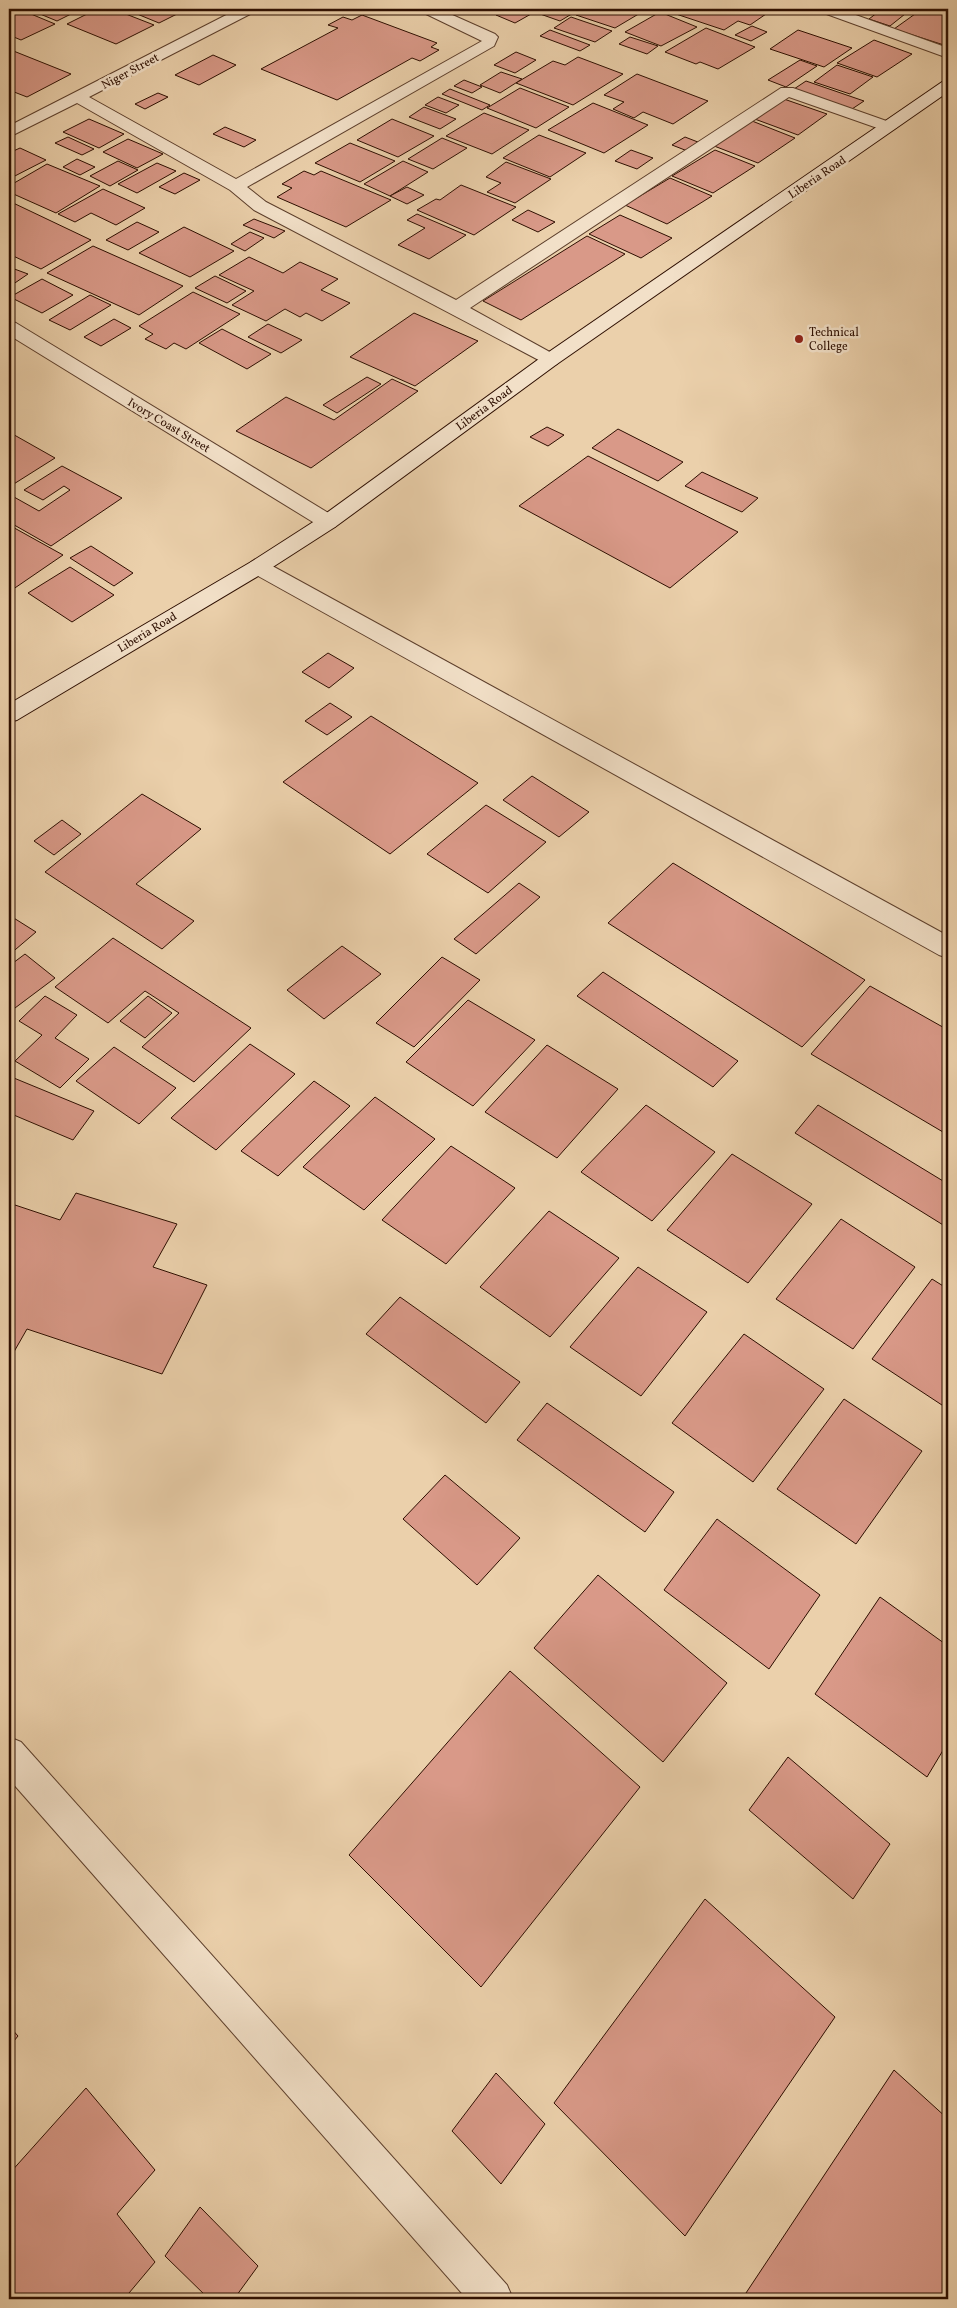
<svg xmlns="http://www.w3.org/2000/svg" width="957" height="2308" viewBox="0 0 957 2308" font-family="Vollkorn,serif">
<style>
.building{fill:#d99988;stroke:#2d0e00}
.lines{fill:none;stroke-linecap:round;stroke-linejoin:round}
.street-casing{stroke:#5c3e2b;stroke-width:2}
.secondary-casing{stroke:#2d0e00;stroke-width:2}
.street{fill:#f2e0c8;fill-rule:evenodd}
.secondary{fill:#f2e0c8;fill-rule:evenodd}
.poi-dot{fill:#8f2418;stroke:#f2e0c8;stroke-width:2}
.labels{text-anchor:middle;stroke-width:5;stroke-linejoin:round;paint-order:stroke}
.far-street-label{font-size:12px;fill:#2d0e00;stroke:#f2e0c8}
.far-poi-label{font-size:12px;fill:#2d0e00;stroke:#f2e0c8;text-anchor:start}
</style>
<rect width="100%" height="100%" fill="#ebd0ab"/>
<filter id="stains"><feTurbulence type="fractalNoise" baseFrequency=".004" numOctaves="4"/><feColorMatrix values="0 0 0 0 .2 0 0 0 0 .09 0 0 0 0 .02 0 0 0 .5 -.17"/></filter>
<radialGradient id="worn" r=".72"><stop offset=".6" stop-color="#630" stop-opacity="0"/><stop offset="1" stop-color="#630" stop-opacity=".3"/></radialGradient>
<g class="building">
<polygon points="9,9 19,9 55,24 21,40 9,35"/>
<polygon points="28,9 81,9 57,21"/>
<polygon points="97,9 113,9 154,25 116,44 67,24"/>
<polygon points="125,9 187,9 159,23"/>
<polygon points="509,9 518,9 531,14 515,23 496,15"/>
<polygon points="526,9 580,9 560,21"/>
<polygon points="586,9 647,9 615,28 576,15"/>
<polygon points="661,9 752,9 766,14 750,25 738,21 724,30"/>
<polygon points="882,9 887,9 905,14 890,26 869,19"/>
<polygon points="922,9 948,10 947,46 894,29"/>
<polygon points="660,12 697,27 661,46 625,32"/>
<polygon points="362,15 437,43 431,47 439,50 420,61 412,58 337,100 261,69 338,28 328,25 343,17 352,20"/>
<polygon points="571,17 612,31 595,42 554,28"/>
<polygon points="752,26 767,32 751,41 735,35"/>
<polygon points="706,28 755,47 718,69 700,62 696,64 665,52"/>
<polygon points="550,30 590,45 580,51 540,36"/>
<polygon points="798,30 852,48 824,67 770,49"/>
<polygon points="630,37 658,46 647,54 619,44"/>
<polygon points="874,40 912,54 877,77 837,63"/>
<polygon points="11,50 71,74 27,97 9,90 9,51"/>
<polygon points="516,52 536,60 515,73 494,65"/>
<polygon points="213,55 236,65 199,85 175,75"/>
<polygon points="578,57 623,74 573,105 516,83 553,61 565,65"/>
<polygon points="800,60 817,66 786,87 768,80"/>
<polygon points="837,65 873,77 850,94 814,82"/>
<polygon points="501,72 522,79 500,93 480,85"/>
<polygon points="637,74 708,101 673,124 643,112 634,118 613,109 624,102 604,95"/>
<polygon points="464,80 482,87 472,93 454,86"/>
<polygon points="806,81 864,101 852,109 794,89"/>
<polygon points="520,88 569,107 536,128 487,108"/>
<polygon points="450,89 490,105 482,110 442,94"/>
<polygon points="158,93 168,97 145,109 135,104"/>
<polygon points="438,97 459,105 446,113 425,105"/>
<polygon points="781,98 827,114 798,135 752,118"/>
<polygon points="593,103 648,125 604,153 548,130"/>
<polygon points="424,107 456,119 440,129 409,117"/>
<polygon points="484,113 529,130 492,154 446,136"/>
<polygon points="89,119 124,134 99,148 63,132"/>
<polygon points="392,119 434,136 398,157 357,140"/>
<polygon points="747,119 795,138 758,163 709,144"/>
<polygon points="225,127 256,140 244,147 213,134"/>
<polygon points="539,135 586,153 550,177 503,158"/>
<polygon points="68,137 94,149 82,155 55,143"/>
<polygon points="685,137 703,144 690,152 672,145"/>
<polygon points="442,138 467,148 433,169 408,159"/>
<polygon points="128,139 163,154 137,168 103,152"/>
<polygon points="350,143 395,161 360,182 315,163"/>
<polygon points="20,148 46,160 9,179 9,153"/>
<polygon points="631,150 653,158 637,169 615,161"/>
<polygon points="715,150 755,166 713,193 672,176"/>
<polygon points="77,159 95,167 80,175 63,167"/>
<polygon points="118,161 138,170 110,186 90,176"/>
<polygon points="403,161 428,172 390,196 364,184"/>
<polygon points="506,162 551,179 515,203 487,192 501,183 486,177"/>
<polygon points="157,163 176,171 137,193 118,184"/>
<polygon points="47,164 100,186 56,213 9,192 9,186"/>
<polygon points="304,171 314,175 321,171 391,200 346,227 277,197 292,188 282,184"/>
<polygon points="184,173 200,180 175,194 159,187"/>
<polygon points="670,178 712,196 667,224 625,205"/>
<polygon points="461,185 516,207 474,235 417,210 436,199 440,200"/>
<polygon points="407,187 424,195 407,204 390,196"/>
<polygon points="103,189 145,208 116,225 91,213 75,222 58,214"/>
<polygon points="9,201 91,240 41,269 9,254"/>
<polygon points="528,210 555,222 538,232 512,220"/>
<polygon points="417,214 466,235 429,259 398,245 425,228 407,220"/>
<polygon points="620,215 672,238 641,258 589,234"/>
<polygon points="254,219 285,231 274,238 243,225"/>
<polygon points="137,222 159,232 128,250 106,240"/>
<polygon points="184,227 234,251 190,277 139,253"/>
<polygon points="250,232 264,238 245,251 231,244"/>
<polygon points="587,236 625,254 521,320 483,301"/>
<polygon points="93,246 183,286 139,315 47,273"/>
<polygon points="249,257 283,273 300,262 338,279 321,290 350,303 322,321 306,313 300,317 285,309 266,321 232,305 254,291 219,275"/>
<polygon points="9,267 28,274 9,287"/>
<polygon points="215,276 246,291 227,303 195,288"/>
<polygon points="42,279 73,295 42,313 10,297"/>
<polygon points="193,292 240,314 186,349 174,343 166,349 145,339 153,334 139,326"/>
<polygon points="90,295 111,305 70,330 49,320"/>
<polygon points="414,313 478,341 415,386 350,357"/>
<polygon points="114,319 131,328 101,346 84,337"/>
<polygon points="268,324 302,340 281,353 248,337"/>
<polygon points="222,329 271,354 247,369 199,343"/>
<polygon points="367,377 381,384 337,413 323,405"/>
<polygon points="392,379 418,391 311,468 236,431 286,397 334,420"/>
<polygon points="547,427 564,435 548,446 530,437"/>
<polygon points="618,429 683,462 658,481 592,448"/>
<polygon points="9,432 55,458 9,487"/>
<polygon points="588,456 738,532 670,588 519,506"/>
<polygon points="62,466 122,498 51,546 9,522 9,500 14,497 39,511 70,490 64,486 43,500 24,490"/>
<polygon points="702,472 758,498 742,512 685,486"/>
<polygon points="9,525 63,555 9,592"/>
<polygon points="91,546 133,573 114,586 70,558"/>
<polygon points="70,567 114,595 72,622 28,593"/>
<polygon points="328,653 354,668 329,688 302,672"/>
<polygon points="330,703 352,717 327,735 305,721"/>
<polygon points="371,716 478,783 390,854 283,782"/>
<polygon points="532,776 589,812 559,837 503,800"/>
<polygon points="142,794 201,829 136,884 194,921 162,949 45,872"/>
<polygon points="486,805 546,842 488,893 427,854"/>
<polygon points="62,820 81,834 54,855 34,841"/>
<polygon points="673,863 865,980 802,1047 608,923"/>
<polygon points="519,883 540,897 476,954 454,939"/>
<polygon points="9,915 36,932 9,955"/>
<polygon points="113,938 251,1028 194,1082 142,1047 179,1013 145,991 108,1023 55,987"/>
<polygon points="342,946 381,974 324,1019 287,990"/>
<polygon points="25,954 55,978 11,1011 9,1009 9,966"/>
<polygon points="442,957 480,980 414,1047 376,1023"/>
<polygon points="603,972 738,1061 713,1087 577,996"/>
<polygon points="870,986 948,1030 948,1135 811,1054"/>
<polygon points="45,996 77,1015 55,1038 89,1059 60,1088 15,1061 42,1035 19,1021"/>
<polygon points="148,996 172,1013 145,1038 120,1021"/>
<polygon points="468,1000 535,1040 473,1106 406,1062"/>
<polygon points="250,1044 295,1074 216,1150 171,1118"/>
<polygon points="547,1045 618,1089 557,1158 485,1112"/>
<polygon points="114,1047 176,1088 139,1124 76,1081"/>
<polygon points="9,1076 94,1111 73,1140 9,1113"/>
<polygon points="314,1081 350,1106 278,1176 241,1151"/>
<polygon points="375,1097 435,1139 364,1210 303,1167"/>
<polygon points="646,1105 715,1152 652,1221 581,1172"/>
<polygon points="818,1105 948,1184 948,1228 795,1133"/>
<polygon points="451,1146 515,1188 446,1264 382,1220"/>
<polygon points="732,1154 812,1204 748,1283 667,1230"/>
<polygon points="76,1193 177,1224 153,1267 207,1285 162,1374 27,1329 11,1357 9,1356 9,1203 60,1220"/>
<polygon points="549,1211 619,1258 550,1337 480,1287"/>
<polygon points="841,1219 915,1267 853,1349 776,1299"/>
<polygon points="638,1267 707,1312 641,1396 570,1347"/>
<polygon points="932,1279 948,1289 948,1409 872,1359"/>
<polygon points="400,1297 520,1382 486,1423 366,1334"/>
<polygon points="744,1334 824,1389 753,1482 672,1423"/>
<polygon points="844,1399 922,1451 856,1544 777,1489"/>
<polygon points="547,1403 674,1492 645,1532 517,1440"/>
<polygon points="445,1475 520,1538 477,1585 403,1519"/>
<polygon points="717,1519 820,1595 769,1669 664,1590"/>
<polygon points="598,1575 727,1683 663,1762 534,1648"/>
<polygon points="880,1597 948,1646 948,1742 927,1777 815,1694"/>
<polygon points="510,1671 640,1787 481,1987 349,1855"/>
<polygon points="788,1757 890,1844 853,1899 749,1810"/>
<polygon points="705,1899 835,2017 685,2236 554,2103"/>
<polygon points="9,2026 18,2036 9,2047"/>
<polygon points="894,2070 948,2119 948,2299 742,2299"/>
<polygon points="496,2073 545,2124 501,2184 452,2131"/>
<polygon points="86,2088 155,2170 117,2214 155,2262 124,2299 9,2299 9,2174"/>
<polygon points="200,2207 258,2266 234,2299 209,2299 165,2256"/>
</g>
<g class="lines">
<g class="street-casing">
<g id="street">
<polygon points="238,9 256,9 254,12 89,97 236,179 482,41 422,12 420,9 439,9 495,34 498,37 494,46 247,187 266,202 456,300 781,88 793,88 895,124 897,127 889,132 883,130 789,97 470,308 557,356 559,360 557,364 550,366 254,210 230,190 77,103 9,137 9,126"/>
<polygon points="819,9 839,9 948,48 948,58 821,12"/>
<polygon points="9,321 16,323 335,517 338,522 335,527 328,528 321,527 9,335"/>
<polygon points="258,560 265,562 948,936 948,958 939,955 251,572 247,567 251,562"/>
<polygon points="9,1737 21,1742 507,2285 513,2299 467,2299 9,1779"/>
</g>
</g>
<g class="secondary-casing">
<polygon id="secondary" points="948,80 948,92 557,364 335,527 265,572 17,720 9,722 9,704 251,562 321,517 543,356 942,82"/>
</g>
<use href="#street" class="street"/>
<use href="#secondary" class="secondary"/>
</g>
<circle class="poi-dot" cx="799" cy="339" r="5"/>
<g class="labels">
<g class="far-street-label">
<text transform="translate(130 71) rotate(-28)" y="4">Niger Street</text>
<text transform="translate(817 177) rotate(-34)" y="4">Liberia Road</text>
<text transform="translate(484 408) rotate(-36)" y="4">Liberia Road</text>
<text transform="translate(169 425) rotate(31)" y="4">Ivory Coast Street</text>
<text transform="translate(147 632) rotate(-31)" y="4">Liberia Road</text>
</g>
<g class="far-poi-label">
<text x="809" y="336">Technical<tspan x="809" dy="14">College</tspan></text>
</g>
</g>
<rect width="957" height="2308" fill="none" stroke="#ebd0ab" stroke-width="30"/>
<rect x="10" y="10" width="937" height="2288" fill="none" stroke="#2d0e00" stroke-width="2.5"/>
<rect x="15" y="15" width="927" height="2278" fill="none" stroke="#2d0e00"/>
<rect width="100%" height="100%" filter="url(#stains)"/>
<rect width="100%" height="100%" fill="url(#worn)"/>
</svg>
